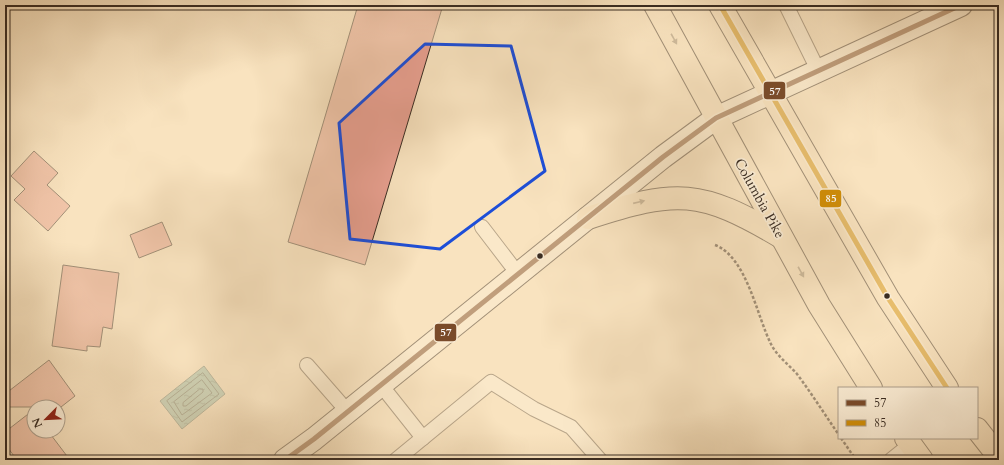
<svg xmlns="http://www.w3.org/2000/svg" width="1004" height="465" viewBox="0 0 1004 465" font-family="Cardo,serif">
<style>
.water{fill:url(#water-ripples);stroke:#768474}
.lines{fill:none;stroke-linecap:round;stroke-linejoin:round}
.shore{stroke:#6c7666;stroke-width:1}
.building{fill:#e79f8f;stroke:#392c22}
.service-casing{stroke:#695a49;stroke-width:16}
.secondary-casing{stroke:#392c22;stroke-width:24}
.primary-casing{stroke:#392c22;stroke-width:24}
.path{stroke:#392c22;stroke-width:2.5;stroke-dasharray:3 2;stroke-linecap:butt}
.service{stroke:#fbedd5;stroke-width:14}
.secondary{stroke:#fbedd5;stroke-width:22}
.primary{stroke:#f9e3bf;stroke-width:22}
.bus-1-casing{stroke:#fbedd5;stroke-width:8}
.bus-2-casing{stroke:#fbedd5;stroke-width:8}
.bus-1{stroke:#7a4b2a;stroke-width:5}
.bus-2{stroke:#d18e07;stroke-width:5}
.oneway{fill:#998870}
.marked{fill:none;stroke:#1d4ed8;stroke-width:3;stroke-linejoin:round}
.bus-dot{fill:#392c22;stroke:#fbedd5;stroke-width:1.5}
.labels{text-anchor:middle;stroke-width:3.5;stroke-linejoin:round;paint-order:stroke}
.street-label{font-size:14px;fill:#392c22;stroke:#fbedd5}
.line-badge{stroke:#fbedd5;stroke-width:1.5}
.badge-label{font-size:11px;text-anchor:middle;font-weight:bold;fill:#fff}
</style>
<defs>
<pattern id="water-ripples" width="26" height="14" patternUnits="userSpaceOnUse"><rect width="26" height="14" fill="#9fbfab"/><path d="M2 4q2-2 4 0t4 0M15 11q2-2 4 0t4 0" fill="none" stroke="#839b8b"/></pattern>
</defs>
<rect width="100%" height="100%" fill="#f9e3bf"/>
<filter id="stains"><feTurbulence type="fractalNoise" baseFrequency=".005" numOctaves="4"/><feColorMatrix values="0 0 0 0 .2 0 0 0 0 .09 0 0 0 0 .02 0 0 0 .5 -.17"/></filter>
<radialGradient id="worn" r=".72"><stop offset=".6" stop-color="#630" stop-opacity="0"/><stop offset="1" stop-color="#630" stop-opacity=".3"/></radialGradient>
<polygon class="water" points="204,366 225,394 182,429 160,401"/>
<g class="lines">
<g class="shore">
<polygon points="203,373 219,394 182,422 167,401"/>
<polygon points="202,380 212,393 182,415 174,402"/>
<polygon points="200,389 203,389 203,392 186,406 183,406 183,403"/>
</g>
</g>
<g class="building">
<polygon points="358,5 443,5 365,265 288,242"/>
<polygon points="34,151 58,173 47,185 70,206 48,231 14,200 25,189 11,176"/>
<polygon points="162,222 172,245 139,258 130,235"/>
<polygon points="63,265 119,273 112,329 103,327 100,347 87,346 87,351 52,346"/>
<polygon points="49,360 75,396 61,407 5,407 5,394"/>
<polygon points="32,411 34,413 34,431 48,431 70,460 17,460 5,444 5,432"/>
</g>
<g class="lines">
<g class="service-casing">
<g id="service">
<polyline points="786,5 818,70"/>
<polyline points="482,227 518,274"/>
<polyline points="307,365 348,412"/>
<polyline points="381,385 423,438"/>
<polyline points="396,460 491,382 534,409 571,427 600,460"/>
<polyline points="891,460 911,444"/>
</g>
</g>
<g class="secondary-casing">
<polyline id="secondary" points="285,460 314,439 663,157 716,118 961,5"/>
</g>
<g class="primary-casing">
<g id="primary">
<polyline points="655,5 819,305 871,388"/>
<polyline points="720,5 888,298 947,388"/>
<path d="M588,218C677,189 700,189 781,237"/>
<polyline points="977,429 999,457"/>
<polyline points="906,438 922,460"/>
</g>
</g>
<g class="path">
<path d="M715,245C747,257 757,317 771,344C777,356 788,364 797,374C812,394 825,415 839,435"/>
<polyline points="841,438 856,460"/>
</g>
<use href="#service" class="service"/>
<use href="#secondary" class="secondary"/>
<use href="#primary" class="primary"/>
<g class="bus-1-casing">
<polyline id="bus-1" points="285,460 314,439 663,157 716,118 961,5"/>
</g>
<g class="bus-2-casing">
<polyline id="bus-2" points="720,5 888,298 947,388"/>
</g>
<use href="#bus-1" class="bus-1"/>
<use href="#bus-2" class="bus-2"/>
</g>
<defs><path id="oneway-solid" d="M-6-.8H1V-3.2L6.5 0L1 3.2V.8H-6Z"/></defs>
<g class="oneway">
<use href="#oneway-solid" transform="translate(674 39) rotate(61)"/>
<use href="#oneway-solid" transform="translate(639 202) rotate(-13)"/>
<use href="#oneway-solid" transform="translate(801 272) rotate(61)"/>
</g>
<path d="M0 0H1004V465H0ZM425,44L511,46L545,171L440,249L350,239L339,123Z" fill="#f9e3bf" fill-opacity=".55" fill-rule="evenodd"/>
<path class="marked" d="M425,44L511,46L545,171L440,249L350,239L339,123Z"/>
<g class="bus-dot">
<circle cx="540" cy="256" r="3.5"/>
<circle cx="887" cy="296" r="3.5"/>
</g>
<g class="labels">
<g class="street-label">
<text transform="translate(760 198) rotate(61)" y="5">Columbia Pike</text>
</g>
</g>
<g class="line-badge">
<rect x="763" y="81" width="23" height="19" rx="4" fill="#7a4b2a"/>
<rect x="819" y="189" width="23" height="19" rx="4" fill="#d18e07"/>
<rect x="434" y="323" width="23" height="19" rx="4" fill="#7a4b2a"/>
</g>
<g class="badge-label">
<text x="775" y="95">57</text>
<text x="831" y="202">85</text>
<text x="446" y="336">57</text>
</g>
<rect width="1004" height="465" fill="none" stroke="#f9e3bf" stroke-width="20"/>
<rect x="6" y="6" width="992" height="453" fill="none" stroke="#392c22" stroke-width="2"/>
<rect x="10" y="10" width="984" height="445" fill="none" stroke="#392c22"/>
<rect x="838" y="387" width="140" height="52" fill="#fbedd5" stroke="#ada08d"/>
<rect x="846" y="400" width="20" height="6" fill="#7a4b2a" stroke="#ada08d"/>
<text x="874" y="407" font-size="12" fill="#392c22">57</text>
<rect x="846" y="420" width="20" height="6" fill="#d18e07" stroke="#ada08d"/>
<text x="874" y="427" font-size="12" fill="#392c22">85</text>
<g transform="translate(46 419) rotate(246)"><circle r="19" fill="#fbedd5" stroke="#ada08d"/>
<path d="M0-3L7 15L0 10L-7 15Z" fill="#8f2418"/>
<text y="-6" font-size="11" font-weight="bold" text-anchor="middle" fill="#392c22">N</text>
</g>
<rect width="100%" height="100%" filter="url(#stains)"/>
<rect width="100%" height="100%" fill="url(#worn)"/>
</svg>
